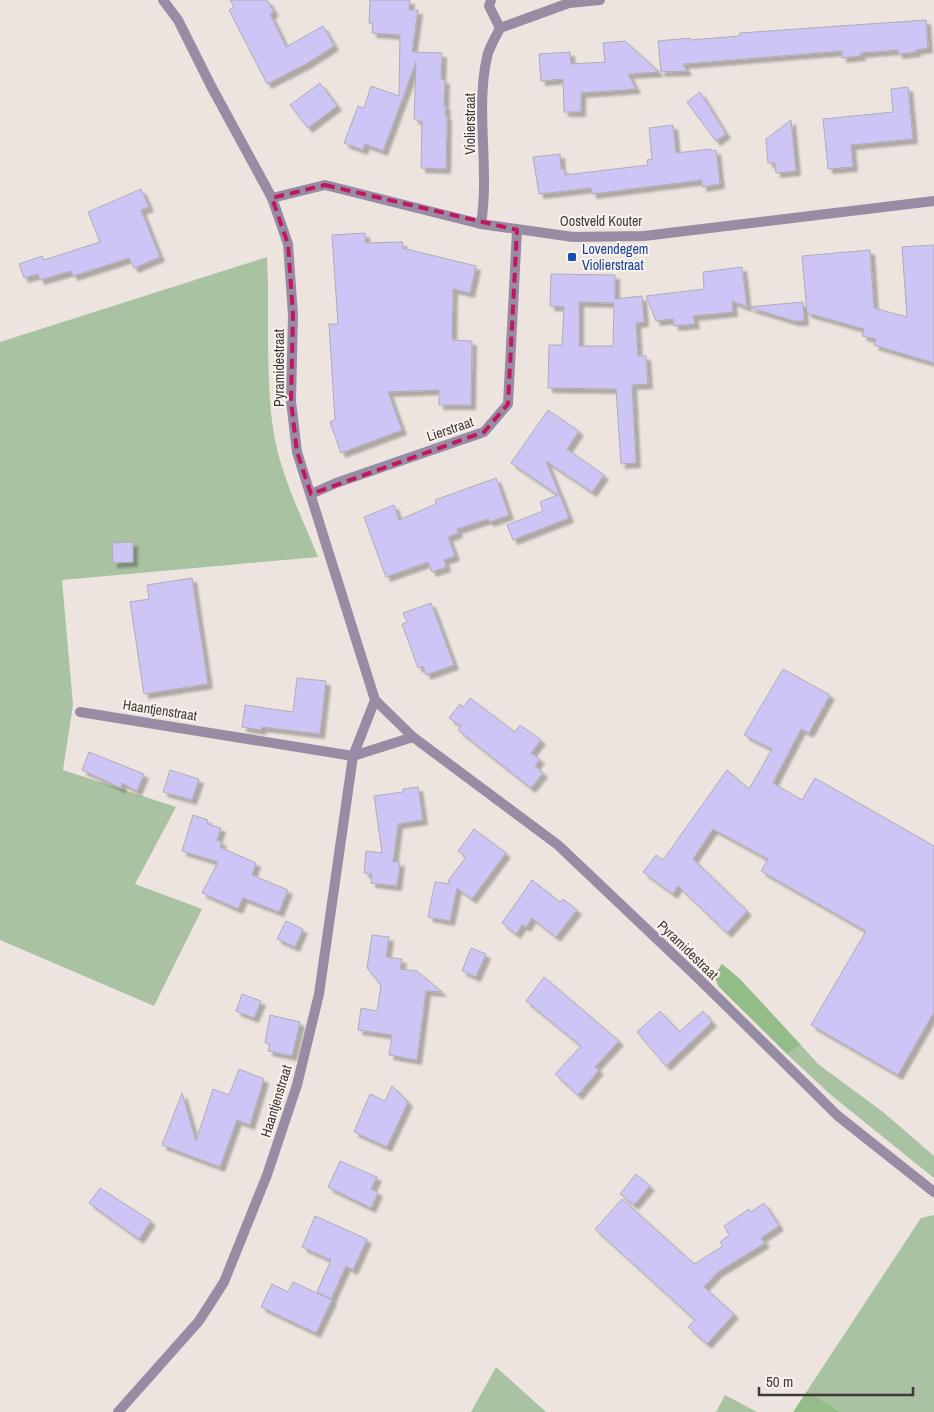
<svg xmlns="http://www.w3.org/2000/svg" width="934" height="1412" viewBox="0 0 934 1412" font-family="'Archivo Narrow',sans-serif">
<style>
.green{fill:#a9c2a1}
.forest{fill:#94bc88}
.building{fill:#ccc5f5;stroke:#aeadb5;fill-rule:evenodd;filter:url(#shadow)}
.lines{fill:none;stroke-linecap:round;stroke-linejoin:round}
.minor{stroke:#988ca4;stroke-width:10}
.marked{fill:none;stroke:#c2185b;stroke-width:4;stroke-dasharray:10 6;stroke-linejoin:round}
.transit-dot{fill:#1a4fb4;stroke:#faf2ec;stroke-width:2}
.labels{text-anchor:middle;stroke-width:4;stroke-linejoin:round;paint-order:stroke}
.street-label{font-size:14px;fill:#3e3a38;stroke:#faf2ec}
.transit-label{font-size:14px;fill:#164399;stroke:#faf2ec;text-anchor:start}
</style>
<defs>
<filter id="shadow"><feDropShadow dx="4.5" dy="4.5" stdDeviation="1" flood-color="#0004"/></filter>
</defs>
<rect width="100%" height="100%" fill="#ede4df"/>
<g class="green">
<path d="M267,257C270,313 265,371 273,428C279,472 301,515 318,557L62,580L73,705L63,770L176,807L135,884L202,909L154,1006L0,940V342Z"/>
<polygon points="801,1045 818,1064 883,1112 934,1156 934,1178 831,1095 787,1054"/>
<polygon points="934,1215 934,1412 841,1412 807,1391 921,1218"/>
<polygon points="496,1367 546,1412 471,1412"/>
<polygon points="725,1395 757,1412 716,1412"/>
</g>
<g class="forest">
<path d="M722,964L740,979L801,1045L787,1054L719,987C713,976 715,973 722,964Z"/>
<polygon points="807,1391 841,1412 793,1412"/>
</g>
<g class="building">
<polygon points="230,0 267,0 274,12 270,14 286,47 323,26 334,46 306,64 267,84 229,10 234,7"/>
<polygon points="370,0 410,0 409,10 418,10 412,52 442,53 441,79 445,80 444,106 446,106 445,116 447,116 446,169 421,168 422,122 414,119 416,62 383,151 365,144 363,150 344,143 358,106 364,108 371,86 399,96 400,35 372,33 373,23 369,23"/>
<polygon points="926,20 928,48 916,50 916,52 898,54 898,50 860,53 861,56 842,58 842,51 683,64 687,71 661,72 658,41 690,38 690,40 740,36 740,33"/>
<polygon points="625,41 659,72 628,74 636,89 581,93 581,112 564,112 563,79 541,81 539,54 570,52 571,64 605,62 603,43"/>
<polygon points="320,83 337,106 308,128 290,105"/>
<polygon points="908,87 913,139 851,145 853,167 828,169 823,119 893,112 891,89"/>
<polygon points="700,92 726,134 716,141 687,102"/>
<polygon points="791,120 796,171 776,173 775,163 768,163 766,139"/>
<polygon points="673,125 676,153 711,149 711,151 716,150 720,184 702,187 702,180 592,194 591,188 539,194 533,157 560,154 561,169 564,169 565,175 648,165 647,160 652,159 649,128"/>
<polygon points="141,189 149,207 141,210 160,257 134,268 129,258 73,276 71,271 40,280 38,274 24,278 19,264 42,256 44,260 100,242 88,212"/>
<polygon points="365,233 365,243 403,242 402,248 476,266 470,293 453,289 452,340 472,341 471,405 439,405 439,390 388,392 402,430 341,453 330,422 335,420 329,324 338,324 332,235"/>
<polygon points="934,245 934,363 874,345 876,339 862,336 864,329 807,313 802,256 870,250 874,308 907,317 902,247"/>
<polygon points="742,267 747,307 732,301 733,312 693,316 695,324 674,326 673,319 656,321 646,296 704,289 703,272"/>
<path d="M551,274L615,275V299L642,296L644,322L636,323L638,356H646L648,384L632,385L636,463L621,464L616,389L548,388L549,345H562L564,307L550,306ZM579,302L614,303L613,346H579Z"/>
<polygon points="803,302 804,321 794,321 748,307"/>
<polygon points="548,410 579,431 567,449 604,475 592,492 546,461 569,518 513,540 507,525 543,511 540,502 558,495 511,463"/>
<polygon points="496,478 509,515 489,522 488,519 457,529 458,533 448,537 455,556 444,560 446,567 432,572 428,562 386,577 364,517 394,505 399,520 436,504 435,500"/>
<polygon points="133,542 133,562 113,563 112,543"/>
<polygon points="192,578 208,684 144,694 130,602 149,599 147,585"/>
<polygon points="431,603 454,665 426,675 423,666 418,668 402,624 407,622 403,613"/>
<polygon points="783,669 830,695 809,733 801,729 773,783 802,800 815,778 934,846 934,1012 898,1075 811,1025 866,931 761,871 768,859 713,829 693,859 747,911 727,933 678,886 673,894 643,872 656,855 663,860 727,770 749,789 772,749 744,735"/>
<polygon points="297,678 326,681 320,734 262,727 261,730 242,727 245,705 293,712"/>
<polygon points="470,698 515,732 520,725 541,740 531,753 540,759 535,766 543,773 531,788 458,730 461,726 449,718 460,704 463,707"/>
<polygon points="89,752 144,774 137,791 122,783 121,788 82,770"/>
<polygon points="170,770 199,779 192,800 163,792"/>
<polygon points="418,787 423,820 398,824 393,862 400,862 397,886 371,883 372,874 364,873 366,851 382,853 374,796 403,792 403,789"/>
<polygon points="193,815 208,820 207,824 221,828 217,840 222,842 220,847 256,863 252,875 288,890 279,912 243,898 238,909 202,893 218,862 182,851"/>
<polygon points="474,829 506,853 472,899 457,888 450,921 428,917 435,882 451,884 448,881 466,857 458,851"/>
<polygon points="532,880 560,902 563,899 577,910 556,937 532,918 526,927 522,925 516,934 502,923"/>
<polygon points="286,921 303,929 295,947 277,939"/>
<polygon points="372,935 389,937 386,957 402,959 400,969 417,971 442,992 426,991 417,1060 389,1055 392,1035 358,1030 361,1008 377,1011 381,985 367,968"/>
<polygon points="471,948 486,954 476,977 462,971"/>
<polygon points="544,977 619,1041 595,1067 599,1070 578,1095 555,1074 581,1046 526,1001"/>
<polygon points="242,994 261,1001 254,1018 236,1011"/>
<polygon points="660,1011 679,1032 703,1011 712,1022 666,1066 637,1032"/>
<polygon points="270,1015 300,1022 292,1056 268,1051 270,1044 265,1043"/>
<polygon points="239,1069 264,1079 250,1125 237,1120 220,1167 162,1145 182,1093 196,1141 213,1089 229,1095"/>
<polygon points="392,1086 408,1102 387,1147 354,1132 370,1094 385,1101"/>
<polygon points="340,1161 377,1177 371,1189 378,1192 371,1208 328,1187"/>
<polygon points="636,1174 650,1186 634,1205 620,1194"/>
<polygon points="100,1188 151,1221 139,1239 89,1203"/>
<polygon points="622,1199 694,1264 723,1246 720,1242 729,1235 724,1226 749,1209 751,1212 764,1203 779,1226 761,1238 765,1243 718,1272 704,1287 734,1314 707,1344 688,1327 695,1320 595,1229"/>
<polygon points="315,1216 367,1239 353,1270 346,1266 331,1299 317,1292 331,1260 302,1247"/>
<polygon points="293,1282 332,1300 316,1333 261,1307 272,1284 288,1292"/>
</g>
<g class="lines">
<g class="minor">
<polyline points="163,0 178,20 211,86 272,198 288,244 293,315 291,401 297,452 375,700 413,737 558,845 697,977 838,1116 934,1192"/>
<polyline points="491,0 489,6 500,28 569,3 568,0"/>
<polyline points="569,3 600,0"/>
<polyline points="272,198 325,185 481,224 573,237 644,236 934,201"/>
<path d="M481,224C490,169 475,111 487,57C489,47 496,37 500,28"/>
<polyline points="311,494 336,483 484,432 508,404 517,230"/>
<polyline points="80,712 353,756 413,737"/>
<polyline points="118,1412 199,1321 224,1282 267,1175 297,1085 319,994 353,756 375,700"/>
</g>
</g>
<path class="marked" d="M325,185L517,230L508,404L484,432L311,494L297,452L291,401L293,315L288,244L272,198Z"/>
<rect class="transit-dot" x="567" y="252" width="10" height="10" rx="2.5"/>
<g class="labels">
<g class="street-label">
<text transform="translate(470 124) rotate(-90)" y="5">Violierstraat</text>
<text x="601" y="226">Oostveld Kouter</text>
<text transform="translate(279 368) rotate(-90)" y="5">Pyramidestraat</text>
<text transform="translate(450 429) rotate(-19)" y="5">Lierstraat</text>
<text transform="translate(160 710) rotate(9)" y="5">Haantjenstraat</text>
<text transform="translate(688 950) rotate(44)" y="5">Pyramidestraat</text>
<text transform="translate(276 1101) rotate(-73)" y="5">Haantjenstraat</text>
</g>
<g class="transit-label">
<text x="582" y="254">Lovendegem<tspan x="582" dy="16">Violierstraat</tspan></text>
</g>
</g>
<path d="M759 1387v8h154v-8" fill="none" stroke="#3e3a38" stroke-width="2.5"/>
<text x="766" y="1387" font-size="15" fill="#3e3a38" stroke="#faf2ec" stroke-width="4" paint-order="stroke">50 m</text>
</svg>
